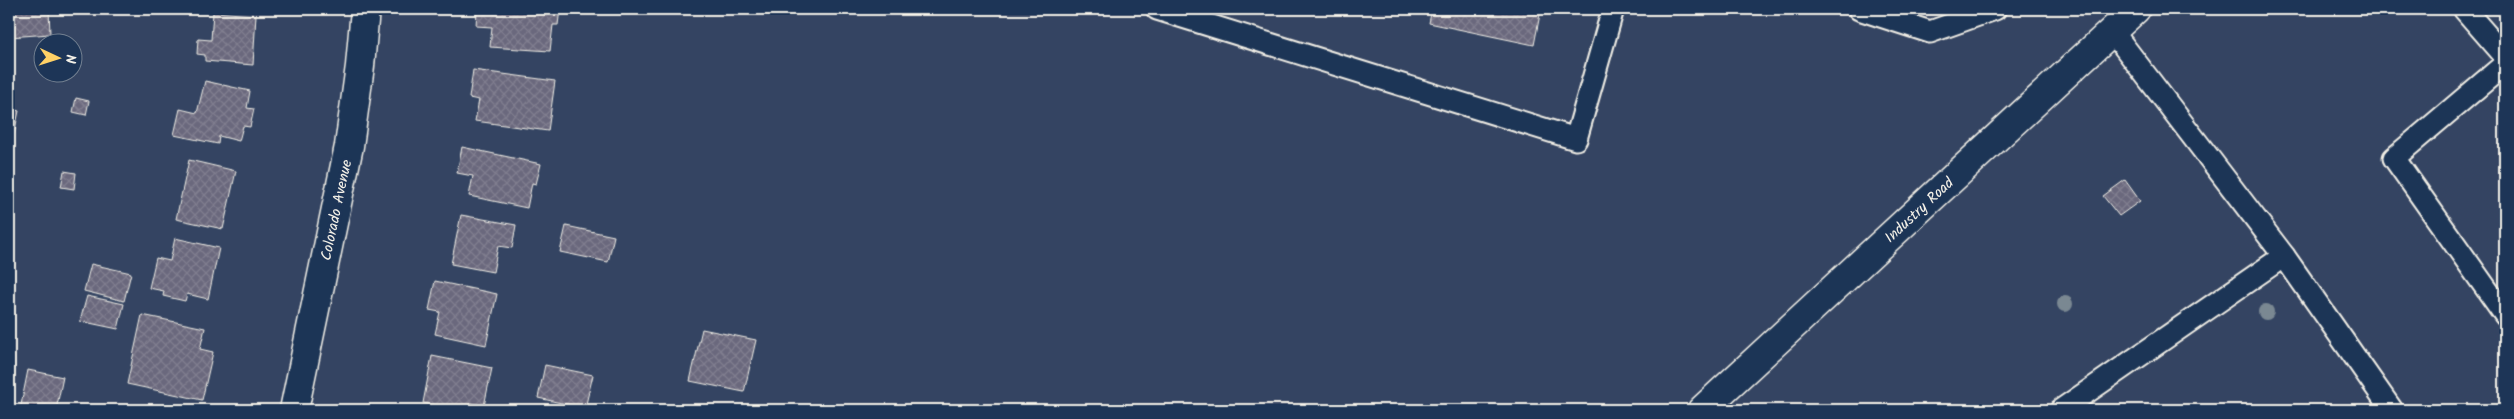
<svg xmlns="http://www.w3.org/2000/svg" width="2514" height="419" viewBox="0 0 2514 419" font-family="Kalam,sans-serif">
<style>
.building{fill:url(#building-cross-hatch);stroke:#f4f1e8}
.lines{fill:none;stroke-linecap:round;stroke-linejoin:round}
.lane-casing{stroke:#f4f1e8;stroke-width:25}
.street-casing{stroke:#f4f1e8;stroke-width:31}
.secondary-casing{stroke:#f4f1e8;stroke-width:31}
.lane{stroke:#1d3557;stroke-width:21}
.street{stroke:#1d3557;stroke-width:28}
.secondary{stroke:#1d3557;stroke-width:28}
.tree{fill:#7a8892}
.labels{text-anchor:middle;stroke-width:5;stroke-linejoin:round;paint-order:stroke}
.street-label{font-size:15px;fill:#f4f1e8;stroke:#1d3557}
</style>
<defs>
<pattern id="building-cross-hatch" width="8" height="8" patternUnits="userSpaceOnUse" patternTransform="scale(1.25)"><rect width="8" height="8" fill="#6a687d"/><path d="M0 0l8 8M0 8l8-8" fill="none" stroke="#807e8f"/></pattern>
</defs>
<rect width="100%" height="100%" fill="#344462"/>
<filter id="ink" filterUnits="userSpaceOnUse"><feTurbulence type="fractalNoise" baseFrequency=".02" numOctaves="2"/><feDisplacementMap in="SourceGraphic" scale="10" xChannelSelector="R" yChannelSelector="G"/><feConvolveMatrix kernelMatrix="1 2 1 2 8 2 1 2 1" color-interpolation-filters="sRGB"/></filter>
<g filter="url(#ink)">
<g class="building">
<polygon points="9,9 49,9 50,34 9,37"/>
<polygon points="477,9 560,9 558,25 553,25 550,51 490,47 492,27 476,26"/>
<polygon points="1432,9 1541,9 1534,45 1429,23"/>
<polygon points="213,12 256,15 253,65 205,61 205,55 197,54 198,39 211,40"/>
<polygon points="473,70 555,81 548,131 475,121 479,100 469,98"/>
<polygon points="205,81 250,91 247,108 254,109 250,127 243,126 239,141 219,136 218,144 174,135 180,109 197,113"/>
<polygon points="76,98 89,101 86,115 73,112"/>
<polygon points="9,108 19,111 14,134 9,133"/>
<polygon points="462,147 541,164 536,184 532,183 527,208 469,196 473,176 457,173"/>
<polygon points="189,160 236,171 223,229 176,219"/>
<polygon points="64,171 76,173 74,189 61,187"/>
<polygon points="2125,180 2140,201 2119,216 2103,196"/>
<polygon points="461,215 516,225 512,248 498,246 493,272 451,264"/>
<polygon points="566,226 614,236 608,262 560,252"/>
<polygon points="175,238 219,248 208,299 187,294 185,301 163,296 164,291 149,288 156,258 170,261"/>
<polygon points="91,264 131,273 124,301 84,291"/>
<polygon points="435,281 497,294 486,345 435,334 440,312 429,310"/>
<polygon points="87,296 124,304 118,329 80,321"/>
<polygon points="142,315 205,328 200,349 213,352 202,400 127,384"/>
<polygon points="702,329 756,340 744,392 690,381"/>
<polygon points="432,356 492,368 484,406 471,403 470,410 461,410 423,403"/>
<polygon points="545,365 593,375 585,408 538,398"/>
<polygon points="28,370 63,377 56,410 20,410"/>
</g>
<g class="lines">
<g class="lane-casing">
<g id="lane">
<polyline points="1157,9 1576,139 1613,9"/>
<polyline points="1859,9 1930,32 1995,9"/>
<polyline points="2464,9 2505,56"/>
<polyline points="2505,64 2394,158 2505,315"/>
<polyline points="2284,256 2392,410"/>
<polyline points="2061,410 2284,256 2112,31"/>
</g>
</g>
<g class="street-casing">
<polyline id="street" points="294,410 349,146 360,66 365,9"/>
</g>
<g class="secondary-casing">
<polyline id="secondary" points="1702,410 2136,9"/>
</g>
<use href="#lane" class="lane"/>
<use href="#street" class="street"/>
<use href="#secondary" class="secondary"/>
</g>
<g class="tree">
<circle cx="2065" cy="304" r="8"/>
<circle cx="2266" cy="312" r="8"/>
</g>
</g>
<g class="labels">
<g class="street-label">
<text transform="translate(336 210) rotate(-78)" y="5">Colorado Avenue</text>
<text transform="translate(1919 210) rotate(-43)" y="5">Industry Road</text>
</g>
</g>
<rect width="2514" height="419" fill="none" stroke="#1d3557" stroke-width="30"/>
<rect x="15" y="15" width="2484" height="389" fill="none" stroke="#f4f1e8" stroke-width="2" filter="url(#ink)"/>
<g transform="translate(58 58) rotate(94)"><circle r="24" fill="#1d3557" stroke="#738091"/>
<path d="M0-4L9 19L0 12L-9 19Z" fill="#ffd166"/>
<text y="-8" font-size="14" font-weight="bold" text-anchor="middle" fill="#f4f1e8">N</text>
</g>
</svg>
